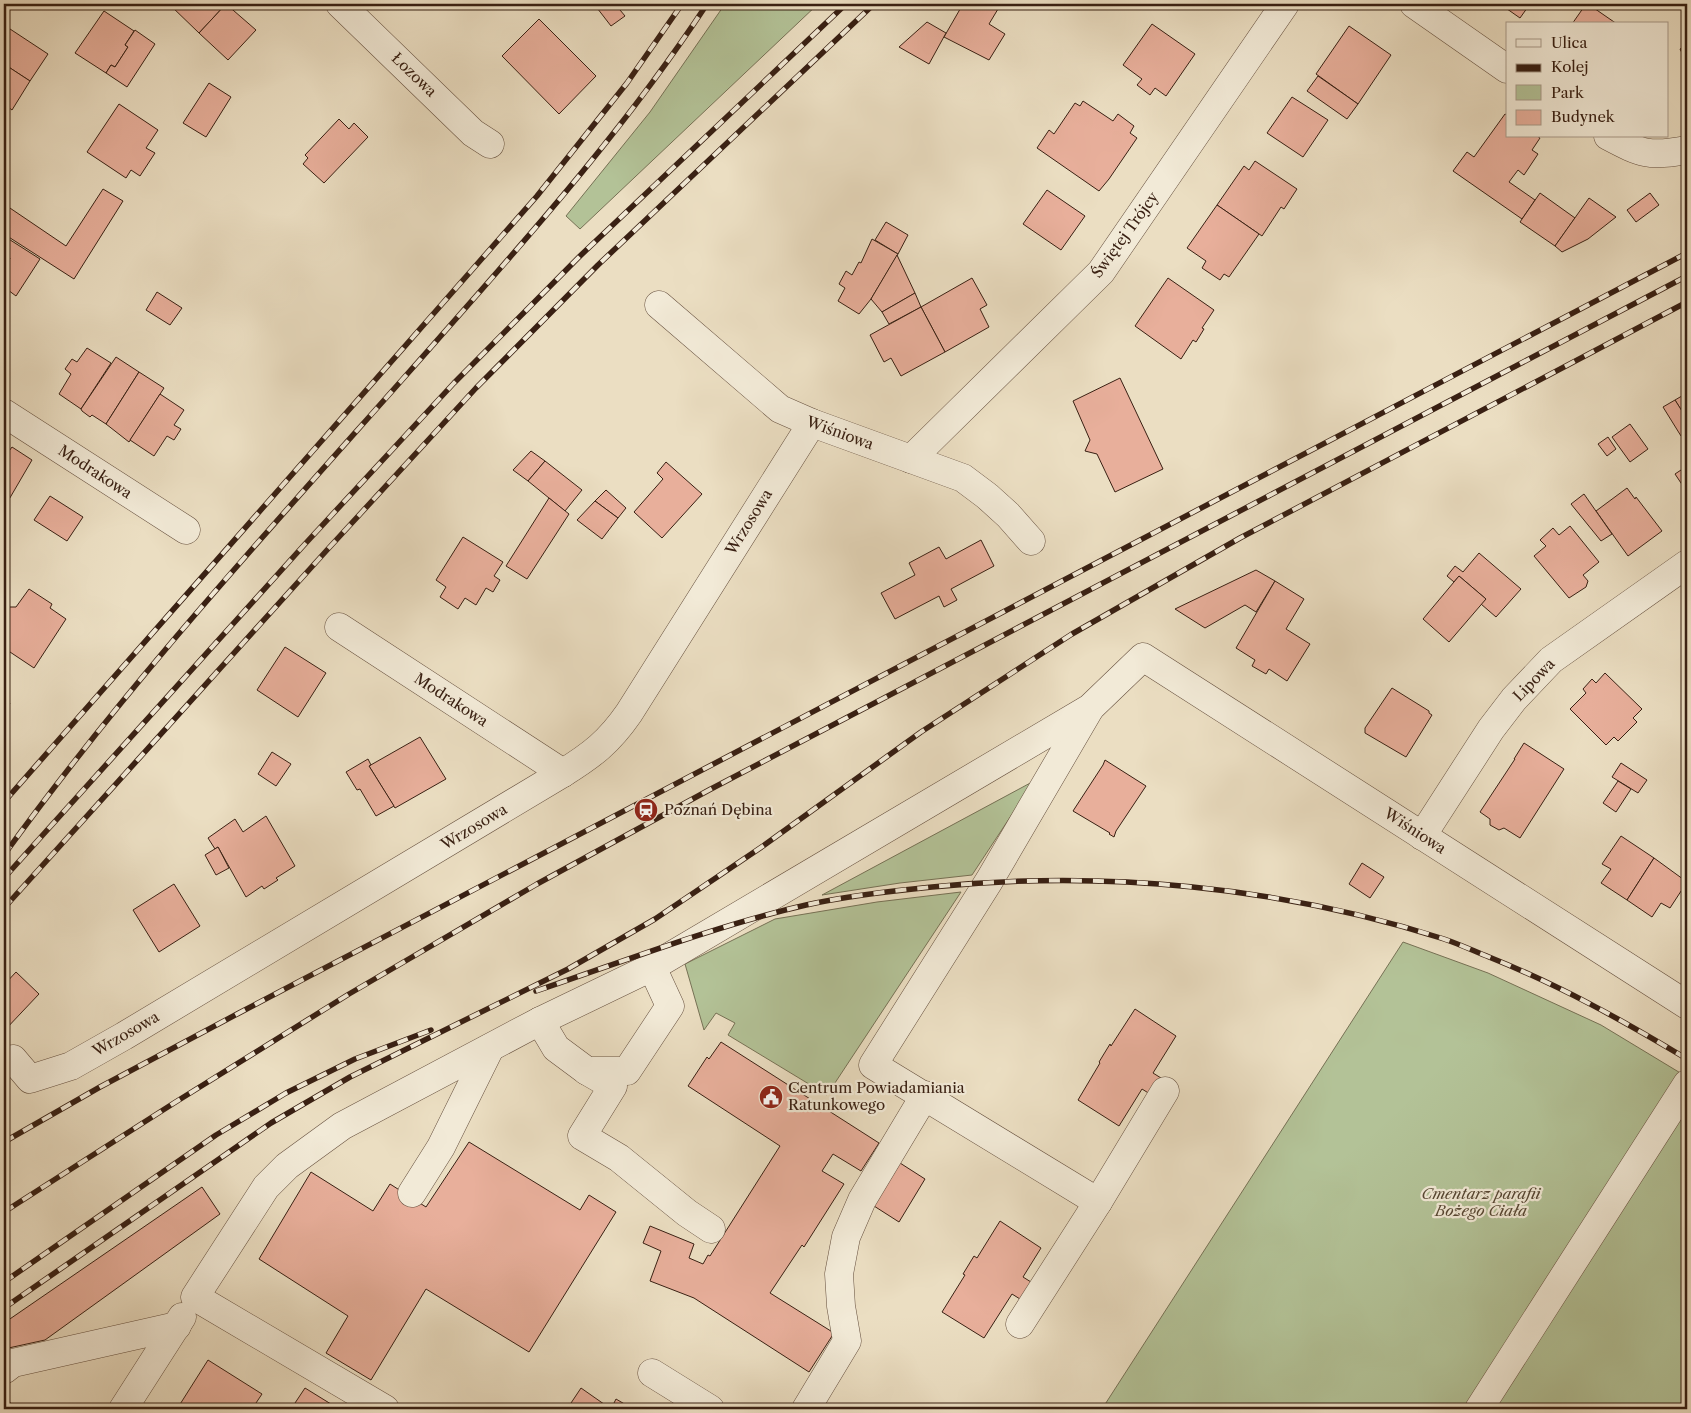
<svg xmlns="http://www.w3.org/2000/svg" width="1691" height="1413" viewBox="0 0 1691 1413" font-family="'Libre Caslon Text',serif">
<style>
.green{fill:#b3c297;stroke:#767155}
.building{fill:#e8af9b;stroke:#392013}
.lines{fill:none;stroke-linecap:round;stroke-linejoin:round}
.minor-casing{stroke:#66503f;stroke-width:29}
.minor{stroke:#f2ead7;stroke-width:28}
.rail-casing{stroke:#392013;stroke-width:5.5}
.rail{stroke:#f2ead7;stroke-width:4;stroke-dasharray:11;stroke-linecap:butt}
.labels{text-anchor:middle;stroke-width:4.5;stroke-linejoin:round;paint-order:stroke}
.street-label{font-size:15px;fill:#392013;stroke:#f2ead7}
.poi-label{font-size:15px;fill:#392013;stroke:#f2ead7;text-anchor:start}
.park-label{font-size:15px;font-style:italic;fill:#584834;stroke:#f2ead7}
</style>
<rect width="100%" height="100%" fill="#ebdec2"/>
<filter id="stains"><feTurbulence type="fractalNoise" baseFrequency=".004" numOctaves="4"/><feColorMatrix values="0 0 0 0 .2 0 0 0 0 .09 0 0 0 0 .02 0 0 0 .5 -.17"/></filter>
<radialGradient id="worn" r=".72"><stop offset=".6" stop-color="#630" stop-opacity="0"/><stop offset="1" stop-color="#630" stop-opacity=".3"/></radialGradient>
<g class="green">
<polygon points="725,4 818,4 580,229 566,216 650,112"/>
<polygon points="1034,781 972,875 900,883 822,895"/>
<polygon points="961,892 827,1095 728,1035 735,1023 716,1013 704,1030 685,964 775,919 877,902"/>
<polygon points="1403,942 1488,973 1601,1025 1687,1077 1687,1409 1102,1409"/>
</g>
<g class="building">
<polygon points="171,4 226,4 199,33 170,5"/>
<polygon points="226,4 256,30 228,60 199,33"/>
<polygon points="594,4 615,4 625,16 611,26"/>
<polygon points="963,4 1001,4 989,24 1005,34 989,60 944,37"/>
<polygon points="1500,4 1530,4 1520,18"/>
<polygon points="1586,4 1588,4 1617,24 1572,24"/>
<polygon points="104,11 134,31 125,45 128,47 115,67 111,65 106,73 75,53"/>
<polygon points="539,19 596,76 559,114 502,56"/>
<polygon points="927,22 946,33 929,64 899,47"/>
<polygon points="1152,24 1195,54 1166,96 1155,88 1150,95 1137,85 1142,79 1123,65"/>
<polygon points="1349,26 1391,55 1358,104 1316,74"/>
<polygon points="7,27 48,54 30,81 4,64 4,33"/>
<polygon points="135,30 155,44 127,87 106,73 111,65 115,67 128,47 125,45"/>
<polygon points="1687,45 1687,63 1680,49"/>
<polygon points="4,64 30,81 12,110 4,104"/>
<polygon points="1318,76 1358,104 1347,119 1307,91"/>
<polygon points="209,83 231,97 206,137 183,123"/>
<polygon points="1292,97 1328,120 1303,157 1267,133"/>
<polygon points="1083,101 1113,121 1118,114 1134,126 1130,133 1137,138 1109,179 1099,191 1037,148 1049,130 1054,134 1075,103 1080,106"/>
<polygon points="119,104 158,130 146,148 155,153 140,176 131,170 126,178 87,152"/>
<polygon points="1505,114 1507,115 1507,136 1537,136 1540,138 1532,150 1538,154 1524,175 1518,170 1509,182 1535,200 1522,219 1453,171 1467,152 1474,157"/>
<polygon points="339,119 349,129 354,123 368,137 324,183 303,164 308,158 305,155"/>
<polygon points="1255,161 1297,189 1284,209 1281,207 1262,236 1217,205 1244,166 1249,170"/>
<polygon points="103,189 123,201 74,279 4,234 4,204 66,246"/>
<polygon points="1047,190 1085,216 1061,250 1023,224"/>
<polygon points="1540,193 1575,218 1555,246 1520,222"/>
<polygon points="1650,193 1659,205 1636,222 1627,210"/>
<polygon points="1589,198 1616,217 1588,239 1562,252 1555,246"/>
<polygon points="1217,205 1259,234 1229,277 1224,274 1220,280 1202,268 1206,261 1187,248"/>
<polygon points="886,222 908,235 898,254 875,240"/>
<polygon points="4,236 40,259 16,296 4,287 4,268 10,258 4,253"/>
<polygon points="872,239 898,254 871,299 859,314 838,301 845,288 839,284 846,271 852,275 859,262 861,263"/>
<polygon points="4,253 10,258 4,268"/>
<polygon points="897,255 915,293 882,312 871,299"/>
<polygon points="972,278 987,305 980,309 989,327 945,352 921,307"/>
<polygon points="1168,278 1214,310 1202,328 1204,329 1196,342 1193,340 1181,359 1135,326"/>
<polygon points="157,292 182,308 170,325 146,310"/>
<polygon points="915,293 921,307 889,324 882,312"/>
<polygon points="921,307 945,352 901,376 891,358 884,362 870,335"/>
<polygon points="87,348 111,363 81,409 59,394 71,374 65,369 72,359 77,362"/>
<polygon points="116,357 139,372 106,424 92,415 90,417 82,411 81,409"/>
<polygon points="139,372 164,388 129,442 106,424"/>
<polygon points="1120,378 1163,469 1115,492 1097,454 1085,451 1090,440 1073,401"/>
<polygon points="1687,393 1687,419 1675,400"/>
<polygon points="160,394 184,410 174,425 181,429 174,440 167,436 154,456 130,440"/>
<polygon points="1675,400 1687,419 1687,432 1681,436 1663,407"/>
<polygon points="1630,424 1648,449 1630,462 1612,437"/>
<polygon points="1608,437 1616,449 1607,456 1598,444"/>
<polygon points="12,447 32,460 4,508 4,458"/>
<polygon points="531,451 545,461 528,481 513,470"/>
<polygon points="545,461 582,490 565,511 528,481"/>
<polygon points="666,462 702,494 662,538 634,512 663,479 657,473"/>
<polygon points="1687,466 1687,492 1675,474"/>
<polygon points="1627,488 1635,499 1636,497 1662,531 1628,556 1596,511"/>
<polygon points="606,490 626,508 618,518 595,501"/>
<polygon points="1584,494 1612,534 1601,541 1571,504"/>
<polygon points="50,496 83,517 67,541 34,520"/>
<polygon points="549,498 569,514 527,579 506,566"/>
<polygon points="595,501 618,518 602,539 577,520"/>
<polygon points="1570,526 1599,562 1583,575 1588,581 1586,587 1569,598 1534,556 1546,546 1540,540 1553,528 1559,535"/>
<polygon points="463,537 503,562 494,576 500,580 493,592 486,588 476,605 465,598 458,609 440,597 446,587 436,580"/>
<polygon points="981,540 994,566 951,589 957,600 944,607 939,596 895,619 881,593 915,575 909,563 939,547 946,559"/>
<polygon points="1479,553 1521,589 1496,617 1481,604 1486,599 1459,576 1454,582 1447,576 1455,566 1463,572"/>
<polygon points="1256,570 1275,581 1256,612 1245,605 1205,628 1175,609"/>
<polygon points="1459,576 1486,599 1449,642 1423,619"/>
<polygon points="1275,581 1304,599 1286,629 1310,644 1287,681 1269,669 1266,674 1252,666 1255,660 1236,648"/>
<polygon points="29,589 52,604 50,608 66,619 34,668 4,648 4,615 9,607 16,607"/>
<polygon points="285,647 326,673 298,717 257,690"/>
<polygon points="1605,673 1642,709 1633,718 1637,722 1618,741 1614,737 1606,745 1570,709 1586,693 1583,689 1592,679 1596,683"/>
<polygon points="1392,688 1429,711 1429,713 1432,715 1406,757 1365,733 1365,728"/>
<polygon points="4,699 10,703 4,713"/>
<polygon points="420,737 446,779 395,808 369,766"/>
<polygon points="1524,743 1564,769 1520,838 1504,828 1499,830 1490,825 1490,819 1480,812 1515,759 1514,759"/>
<polygon points="272,752 291,764 276,786 258,774"/>
<polygon points="368,759 371,765 369,766 394,806 376,816 360,789 357,790 346,772"/>
<polygon points="1105,760 1146,786 1116,831 1114,837 1109,834 1110,833 1073,811 1103,765"/>
<polygon points="1621,763 1647,780 1638,793 1612,777"/>
<polygon points="1618,781 1631,789 1616,812 1603,803"/>
<polygon points="266,816 295,866 276,878 278,880 264,889 262,886 246,897 218,847 215,849 208,838 235,819 243,832"/>
<polygon points="1621,836 1654,858 1627,900 1601,883 1611,869 1602,864"/>
<polygon points="218,847 229,868 216,875 205,855"/>
<polygon points="1654,858 1687,882 1670,908 1661,903 1652,917 1627,900"/>
<polygon points="1362,863 1384,877 1370,898 1349,884"/>
<polygon points="174,884 200,926 159,952 133,910"/>
<polygon points="16,972 39,994 4,1031 4,985"/>
<polygon points="1135,1009 1176,1036 1153,1073 1161,1078 1150,1094 1142,1089 1119,1126 1078,1100 1100,1063 1099,1062 1110,1044 1111,1046"/>
<polygon points="721,1042 879,1143 861,1171 833,1154 822,1171 844,1184 804,1247 802,1245 770,1293 834,1333 809,1372 694,1298 650,1281 661,1251 643,1243 650,1226 694,1244 689,1258 703,1264 708,1255 710,1256 780,1146 688,1086 707,1057 709,1059"/>
<polygon points="469,1142 580,1210 589,1195 616,1212 529,1352 426,1289 371,1380 326,1353 348,1316 259,1259 311,1172 373,1211 390,1184 426,1207"/>
<polygon points="900,1163 925,1179 899,1222 874,1206"/>
<polygon points="202,1187 220,1214 45,1340 4,1349 4,1323"/>
<polygon points="1000,1221 1041,1248 1023,1277 1031,1282 1020,1299 1012,1294 984,1338 942,1312 965,1275 963,1274 974,1256 977,1258"/>
<polygon points="208,1360 262,1394 252,1409 177,1409"/>
<polygon points="305,1388 339,1409 291,1409"/>
<polygon points="581,1388 611,1409 616,1399 633,1409 567,1409"/>
<polygon points="4,1399 20,1409 4,1409"/>
</g>
<g class="lines">
<g class="minor-casing">
<g id="minor">
<polyline points="340,4 473,133 490,144"/>
<polyline points="1414,4 1507,69"/>
<path d="M1608,136C1642,154 1649,157 1687,150"/>
<polyline points="659,305 780,409 812,423 963,478 987,496 1008,515 1031,541"/>
<polyline points="4,413 186,530"/>
<polyline points="911,459 1101,272 1285,4"/>
<polyline points="339,627 563,773"/>
<polyline points="1089,710 989,881 873,1065 1098,1202"/>
<polyline points="1422,836 1491,729 1514,699 1551,660 1687,564"/>
<polyline points="540,1021 556,1048 587,1071 627,1071 670,1006 652,967"/>
<path d="M13,1059L30,1079L71,1066L124,1036L563,773C592,755 609,742 629,713L812,423"/>
<polyline points="587,1071 613,1086 582,1136 619,1158 687,1213 711,1229"/>
<polyline points="412,1193 441,1147 490,1048"/>
<polyline points="1020,1324 1098,1202 1165,1091"/>
<polyline points="4,1370 13,1363 177,1326"/>
<polyline points="652,1373 710,1409"/>
<polyline points="123,1409 182,1317"/>
<polyline points="385,1409 195,1297 266,1187 287,1166 342,1126 540,1021 652,967 1090,708 1143,657 1687,1005"/>
<polyline points="806,1409 847,1341 841,1306 839,1274 846,1237 862,1200 925,1095"/>
<polyline points="1479,1409 1687,1084"/>
</g>
</g>
<use href="#minor" class="minor"/>
<g class="rail-casing">
<g id="rail">
<polyline points="4,802 537,196 627,83 682,4"/>
<path d="M4,855C138,669 296,501 447,329C539,225 631,120 707,4"/>
<polyline points="4,878 305,544 454,383 580,256 846,4"/>
<polyline points="4,908 327,550 476,388 598,265 874,4"/>
<path d="M536,991C625,961 714,926 806,905C847,896 890,891 932,887C1103,870 1279,886 1444,939C1459,944 1474,951 1489,957C1559,985 1622,1020 1687,1059"/>
<polyline points="4,1142 100,1087 239,1013 1687,253"/>
<polyline points="4,1212 174,1103 349,994 537,884 709,790 1687,276"/>
<polyline points="4,1282 216,1135 286,1093 355,1059 431,1030"/>
<polyline points="4,1308 271,1123 350,1077 568,969 655,919 763,846 921,732 1072,634 1240,538 1687,302"/>
</g>
</g>
<use href="#rail" class="rail"/>
</g>
<defs>
<g id="station-disc" transform="scale(1.25)"><circle r="9.5" fill="#8f2418" stroke="#f2ead7"/><path d="M-3-6H3Q5-6 5-4V2Q5 4 3 4L4.5 6H3L1.5 4h-3L-3 6H-4.5L-3 4Q-5 4-5 2V-4Q-5-6-3-6ZM-3.5-4v3h7v-3ZM-3.5 1v1.5H-2V1ZM2 1v1.5H3.5V1Z" fill="#fff"/></g>
<g id="civic-disc" transform="scale(1.25)"><circle r="9.5" fill="#8f2418" stroke="#f2ead7"/><path d="M-.6-6.5H3V-4.5H.6V-3L4-1V1h2V6H-6V1h2V-1L-.6-3ZM-1.2 2.5V6h2.4V2.5Z" fill="#fff"/></g>
</defs>
<g fill-rule="evenodd">
<use href="#station-disc" x="646" y="810"/>
<use href="#civic-disc" x="771" y="1097"/>
</g>
<g class="labels">
<g class="street-label">
<text transform="translate(414 75) rotate(44)" y="5">Łozowa</text>
<text transform="translate(1125 235) rotate(-54)" y="5">Świętej Trójcy</text>
<text transform="translate(840 433) rotate(20)" y="5">Wiśniowa</text>
<text transform="translate(95 472) rotate(33)" y="5">Modrakowa</text>
<text transform="translate(749 522) rotate(-58)" y="5">Wrzosowa</text>
<text transform="translate(1534 680) rotate(-46)" y="5">Lipowa</text>
<text transform="translate(451 700) rotate(33)" y="5">Modrakowa</text>
<text transform="translate(474 827) rotate(-31)" y="5">Wrzosowa</text>
<text transform="translate(1415 831) rotate(33)" y="5">Wiśniowa</text>
<text transform="translate(126 1034) rotate(-30)" y="5">Wrzosowa</text>
</g>
<g class="poi-label">
<text x="664" y="815">Poznań Dębina</text>
<text x="788" y="1093">Centrum Powiadamiania<tspan x="788" dy="17">Ratunkowego</tspan></text>
</g>
<g class="park-label">
<text x="1481" y="1199">Cmentarz parafii<tspan x="1481" dy="17">Bożego Ciała</tspan></text>
</g>
</g>
<rect width="1691" height="1413" fill="none" stroke="#ebdec2" stroke-width="20"/>
<rect x="5" y="5" width="1681" height="1403" fill="none" stroke="#392013" stroke-width="2.5"/>
<rect x="10" y="10" width="1671" height="1393" fill="none" stroke="#392013"/>
<rect x="1506" y="22" width="162" height="115" fill="#f2ead7" stroke="#a89989"/>
<rect x="1516" y="39" width="25" height="8" fill="#f2ead7" stroke="#a89989"/>
<text x="1551" y="48" font-size="15" fill="#392013">Ulica</text>
<rect x="1516" y="64" width="25" height="8" fill="#392013" stroke="#a89989"/>
<text x="1551" y="72" font-size="15" fill="#392013">Kolej</text>
<rect x="1516" y="85" width="25" height="15" fill="#b3c297" stroke="#a89989"/>
<text x="1551" y="98" font-size="15" fill="#392013">Park</text>
<rect x="1516" y="110" width="25" height="15" fill="#e8af9b" stroke="#a89989"/>
<text x="1551" y="122" font-size="15" fill="#392013">Budynek</text>
<rect width="100%" height="100%" filter="url(#stains)"/>
<rect width="100%" height="100%" fill="url(#worn)"/>
</svg>
